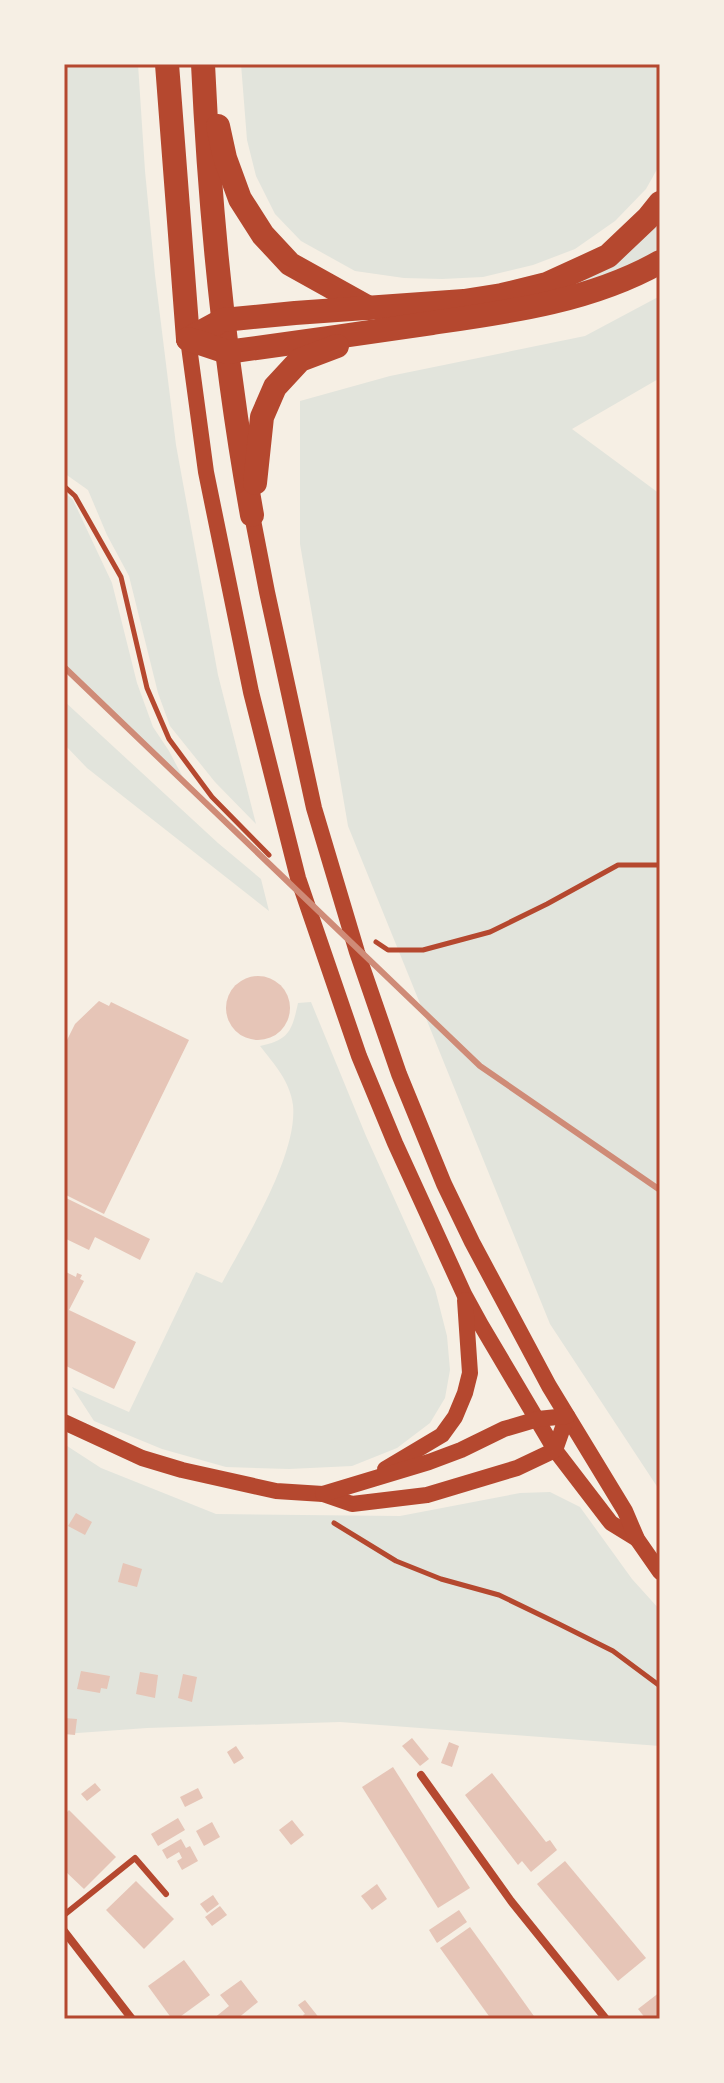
<svg xmlns="http://www.w3.org/2000/svg" width="724" height="2083" viewBox="0 0 724 2083" font-family="Literata,serif">
<style>
.green{fill:#e2e4dc}
.building{fill:#e6c5b7}
.lines{fill:none;stroke-linecap:round;stroke-linejoin:round}
.path{stroke:#b5482f;stroke-width:5}
.service{stroke:#b5482f;stroke-width:6}
.minor{stroke:#b5482f;stroke-width:8}
.secondary{stroke:#b5482f;stroke-width:16}
.motorway{stroke:#b5482f;stroke-width:24}
.rail{stroke:#cf8b77;stroke-width:6}
.neatline{fill:none;stroke:#b5482f;stroke-width:3}
</style>
<rect width="100%" height="100%" fill="#f6efe4"/>
<g class="green">
<polygon points="64,64 138,64 145,171 155,275 176,445 218,675 256,824 215,782 170,726 158,693 129,576 107,535 88,490 64,473"/>
<polygon points="241,64 660,64 660,164 646,189 615,221 575,249 533,265 483,277 442,279 404,278 355,271 301,241 275,214 256,176 247,140"/>
<polygon points="660,219 660,252 608,277 568,287"/>
<polygon points="660,296 660,378 572,429 660,494 660,1491 550,1324 348,826 300,544 300,401 390,376 585,336"/>
<polygon points="64,492 73,500 112,583 137,683 153,727 169,751 188,787 95,697 64,664"/>
<polygon points="64,701 218,843 261,879 269,911 87,768 64,744"/>
<path d="M311,1002L366,1136L435,1289L447,1336L450,1370L445,1398L430,1423L397,1448L352,1466L289,1469L226,1467L162,1449L94,1421L72,1387L129,1412L196,1272L222,1283C246,1238 298,1155 293,1105C290,1081 274,1064 260,1046C289,1040 292,1031 298,1003Z"/>
<polygon points="64,1444 101,1468 216,1514 400,1516 520,1493 550,1492 580,1507 632,1579 660,1610 660,1746 340,1722 147,1728 64,1734"/>
</g>
<g class="building">
<circle cx="258" cy="1008" r="32"/>
<polygon points="99,1001 109,1006 111,1002 189,1040 104,1214 64,1194 64,1046 75,1024"/>
<polygon points="64,1197 150,1239 140,1260 95,1237 89,1250 64,1238"/>
<polygon points="64,1271 76,1277 77,1273 82,1275 80,1279 84,1281 69,1310 136,1342 114,1389 64,1365"/>
<polygon points="76,1513 92,1522 85,1535 68,1526"/>
<polygon points="123,1563 142,1569 137,1587 118,1582"/>
<polygon points="81,1671 110,1676 107,1689 101,1688 100,1693 77,1689"/>
<polygon points="140,1672 158,1675 155,1698 136,1694"/>
<polygon points="183,1674 197,1677 192,1702 178,1698"/>
<polygon points="64,1718 77,1719 75,1735 64,1734"/>
<polygon points="412,1738 429,1759 420,1766 402,1746"/>
<polygon points="449,1742 459,1746 452,1767 441,1763"/>
<polygon points="236,1746 244,1758 234,1764 227,1752"/>
<polygon points="393,1767 470,1888 438,1908 362,1787"/>
<polygon points="492,1773 546,1842 550,1840 557,1850 531,1872 522,1861 518,1865 465,1795"/>
<polygon points="95,1783 101,1790 87,1801 81,1794"/>
<polygon points="198,1788 203,1798 185,1807 180,1797"/>
<polygon points="69,1810 116,1857 84,1889 64,1870 64,1815"/>
<polygon points="178,1818 185,1830 158,1846 151,1834"/>
<polygon points="292,1820 304,1835 291,1845 279,1830"/>
<polygon points="212,1822 220,1837 204,1846 196,1831"/>
<polygon points="181,1839 186,1848 190,1846 198,1861 182,1870 177,1861 182,1858 179,1852 167,1859 162,1850"/>
<polygon points="565,1861 646,1958 618,1981 537,1884"/>
<polygon points="136,1881 174,1919 144,1949 106,1910"/>
<polygon points="377,1884 387,1899 372,1910 361,1896"/>
<polygon points="213,1895 219,1904 207,1913 200,1904"/>
<polygon points="220,1906 227,1915 212,1926 205,1917"/>
<polygon points="459,1910 467,1922 437,1943 429,1930"/>
<polygon points="470,1927 491,1956 536,2019 491,2019 440,1948"/>
<polygon points="184,1960 210,1995 177,2019 172,2019 148,1986"/>
<polygon points="241,1980 258,2002 237,2019 213,2019 229,2006 220,1995"/>
<polygon points="660,1992 660,2019 646,2019 638,2009"/>
<polygon points="305,2000 320,2019 306,2019 303,2015 305,2014 298,2005"/>
</g>
<g class="lines">
<g class="path">
<polyline points="64,486 75,496 121,577 147,688 169,739 212,797 269,855"/>
<polyline points="376,942 388,950 423,950 490,932 547,904 618,865 660,865"/>
<polyline points="334,1523 396,1561 441,1579 499,1595 559,1624 613,1651 660,1686"/>
</g>
<polyline class="service" points="64,1915 135,1858 166,1894"/>
<g class="minor">
<polyline points="421,1775 511,1901 606,2019"/>
<polyline points="64,1931 132,2019"/>
</g>
<g class="secondary">
<polyline points="188,339 206,472 251,692 298,878 359,1056 395,1143 464,1294 481,1325 555,1450 611,1523 637,1539"/>
<polyline points="252,515 267,592 314,808 357,952 399,1074 444,1184 472,1242 549,1386 625,1511 637,1539 660,1572"/>
<polyline points="64,1422 142,1458 182,1470 276,1491 323,1494 352,1504 427,1495 517,1468 555,1450 567,1416"/>
<polyline points="385,1469 442,1435 455,1417 465,1393 470,1373 465,1300"/>
<polyline points="323,1494 429,1462 461,1450 504,1429 538,1419 567,1416"/>
</g>
<g class="motorway">
<polyline points="167,64 188,339"/>
<path d="M203,64C210,215 225,366 252,515"/>
<polyline points="218,126 225,158 240,199 263,235 290,264 369,308"/>
<polyline points="188,339 223,320 295,313 464,301 502,295 547,284 608,256 648,218 660,203"/>
<path d="M188,339L227,352C295,343 364,333 432,323C509,312 591,301 660,262"/>
<polyline points="255,483 262,417 275,387 300,360 337,346"/>
</g>
<polyline class="rail" points="64,667 480,1066 660,1190"/>
</g>
<rect width="724" height="2083" fill="none" stroke="#f6efe4" stroke-width="132"/>
<rect x="66" y="66" width="592" height="1951" class="neatline"/>
</svg>
